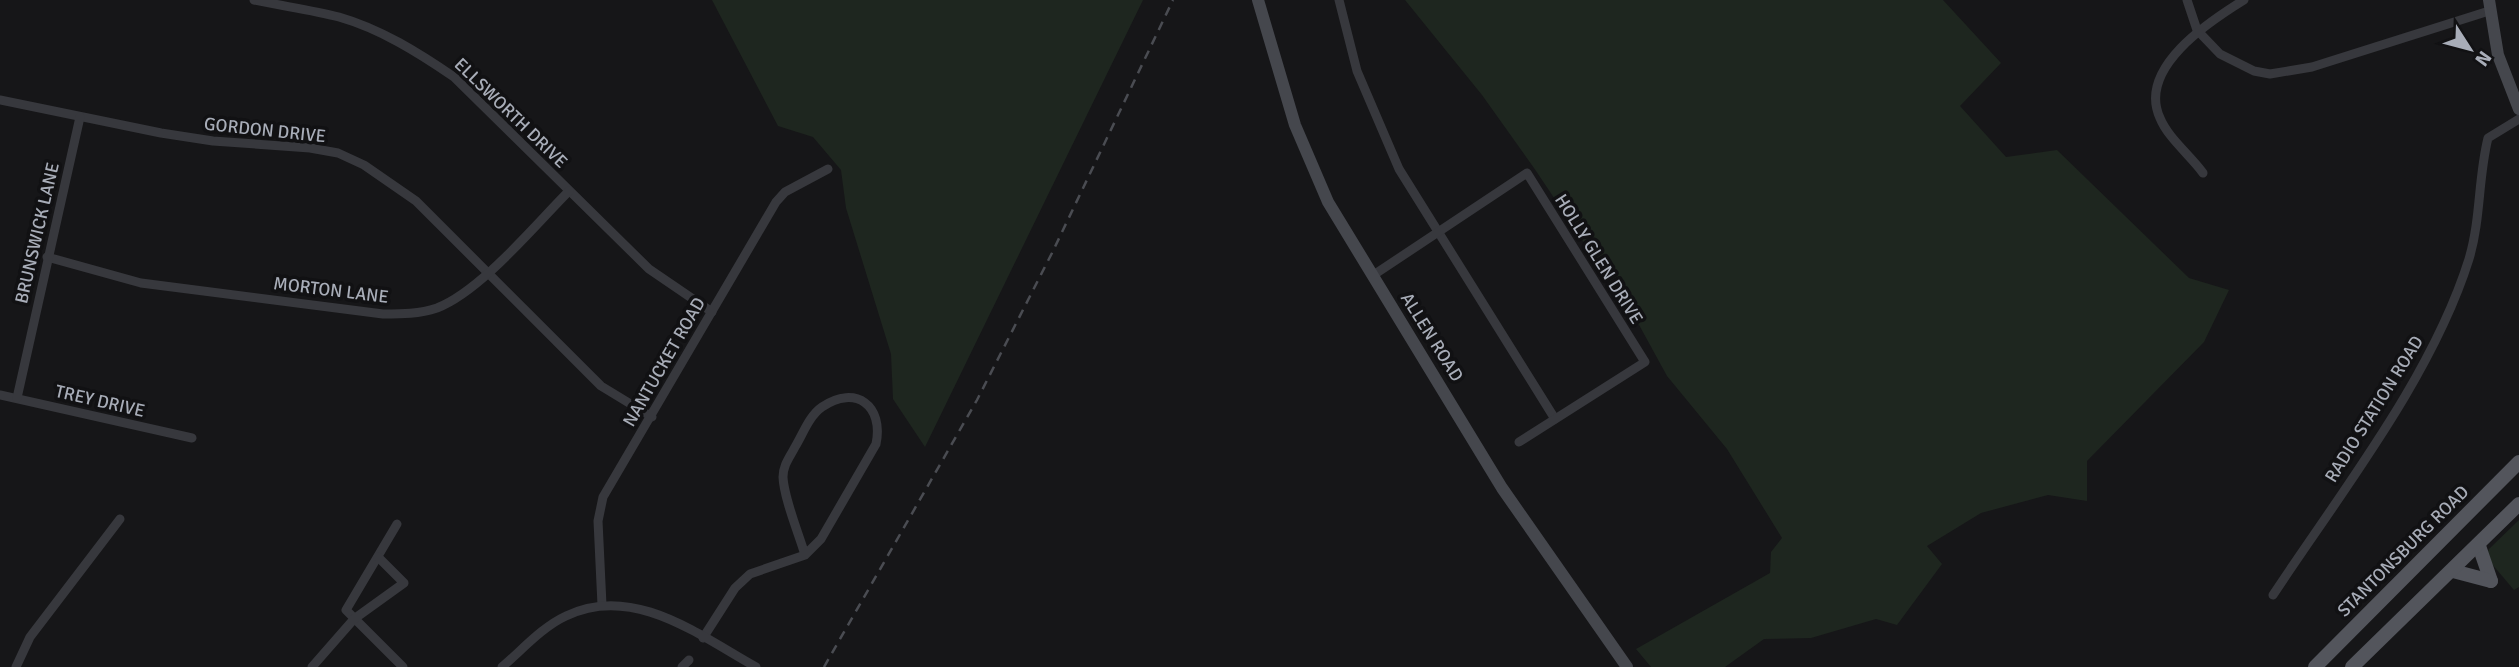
<svg xmlns="http://www.w3.org/2000/svg" width="2519" height="667" viewBox="0 0 2519 667" font-family="Signika,sans-serif">
<style>
.green{fill:#1e261f}
.lines{fill:none;stroke-linecap:round;stroke-linejoin:round}
.street{stroke:#37383d;stroke-width:9}
.secondary{stroke:#45474d;stroke-width:12}
.primary{stroke:#53555c;stroke-width:14}
.rail{stroke:#4a4c52;stroke-width:2.5;stroke-dasharray:9 7;stroke-linecap:butt}
.labels{text-anchor:middle;stroke-width:7;stroke-linejoin:round;paint-order:stroke}
.street-label{font-size:18px;fill:#a8adb8;stroke:#111113}
</style>
<rect width="100%" height="100%" fill="#161618"/>
<g class="green">
<polygon points="712,0 1143,0 925,447 893,399 891,354 846,208 841,170 813,137 778,126"/>
<polygon points="1405,0 1943,0 2001,63 1960,106 2006,157 2057,150 2189,278 2229,290 2204,342 2087,461 2087,501 2048,495 1981,513 1927,546 1942,564 1897,625 1876,619 1811,638 1764,639 1725,667 1651,667 1636,649 1770,573 1771,552 1782,538 1727,449 1667,376 1638,323 1534,168 1482,95"/>
<polygon points="2519,520 2519,587 2514,590 2486,557 2489,549"/>
</g>
<g class="lines">
<g class="street">
<path d="M254,0C282,6 312,10 339,17C381,29 419,53 454,77L649,269L712,312"/>
<polyline points="1339,0 1357,71 1399,169 1555,419"/>
<polyline points="2187,0 2197,30 2220,54 2254,71 2270,74 2312,67 2489,11"/>
<polyline points="0,100 161,133 213,141 310,148 338,153 364,165 416,201 601,386 652,417"/>
<path d="M2203,173C2190,155 2168,138 2160,118C2137,68 2210,21 2244,0"/>
<path d="M47,257L141,283L383,314C402,314 419,314 437,308C481,291 535,225 569,191"/>
<polyline points="1372,276 1527,173 1645,362 1519,442"/>
<polyline points="0,395 192,438"/>
<polyline points="17,398 80,117"/>
<polyline points="397,524 346,610 403,667"/>
<path d="M2273,595C2341,492 2432,377 2469,259C2481,219 2478,178 2488,138L2519,119"/>
<polyline points="602,605 598,521 603,497 776,202 785,192 828,169"/>
<path d="M703,638L735,588L750,574L805,555L821,539L876,444C884,406 856,384 822,407C809,416 803,434 795,447C790,457 783,465 783,477C784,499 799,534 805,555"/>
<polyline points="16,667 30,637 120,519"/>
<polyline points="312,667 354,619 404,583 378,557"/>
<path d="M502,667C522,650 542,627 566,616C633,583 700,636 756,667"/>
<polyline points="682,667 689,660"/>
</g>
<g class="secondary">
<polyline points="1258,0 1295,125 1328,202 1502,488 1627,667"/>
<polyline points="2489,0 2498,55 2519,109"/>
</g>
<g class="primary">
<polyline points="2479,546 2491,581"/>
<polyline points="2453,571 2491,581"/>
<polyline points="2315,667 2519,462"/>
<polyline points="2352,667 2519,504"/>
</g>
<polyline class="rail" points="824,667 977,400 1052,253 1173,0"/>
</g>
<g class="labels">
<g class="street-label">
<text transform="translate(511 113) rotate(44)" y="6">ELLSWORTH DRIVE</text>
<text transform="translate(265 130) rotate(6)" y="6">GORDON DRIVE</text>
<text transform="translate(37 233) rotate(-77)" y="6">BRUNSWICK LANE</text>
<text transform="translate(1599 259) rotate(58)" y="6">HOLLY GLEN DRIVE</text>
<text transform="translate(331 290) rotate(7)" y="6">MORTON LANE</text>
<text transform="translate(1432 337) rotate(58)" y="6">ALLEN ROAD</text>
<text transform="translate(664 362) rotate(-60)" y="6">NANTUCKET ROAD</text>
<text transform="translate(100 401) rotate(13)" y="6">TREY DRIVE</text>
<text transform="translate(2374 409) rotate(-58)" y="6">RADIO STATION ROAD</text>
<text transform="translate(2403 551) rotate(-45)" y="6">STANTONSBURG ROAD</text>
</g>
</g>
<g transform="translate(2470 49) rotate(126)" stroke="#111113" stroke-width="5" paint-order="stroke">
<path d="M0-5L12 26L0 18L-12 26Z" fill="#a8adb8"/>
<text y="-10" font-size="19" font-weight="bold" text-anchor="middle" fill="#a8adb8">N</text>
</g>
</svg>
